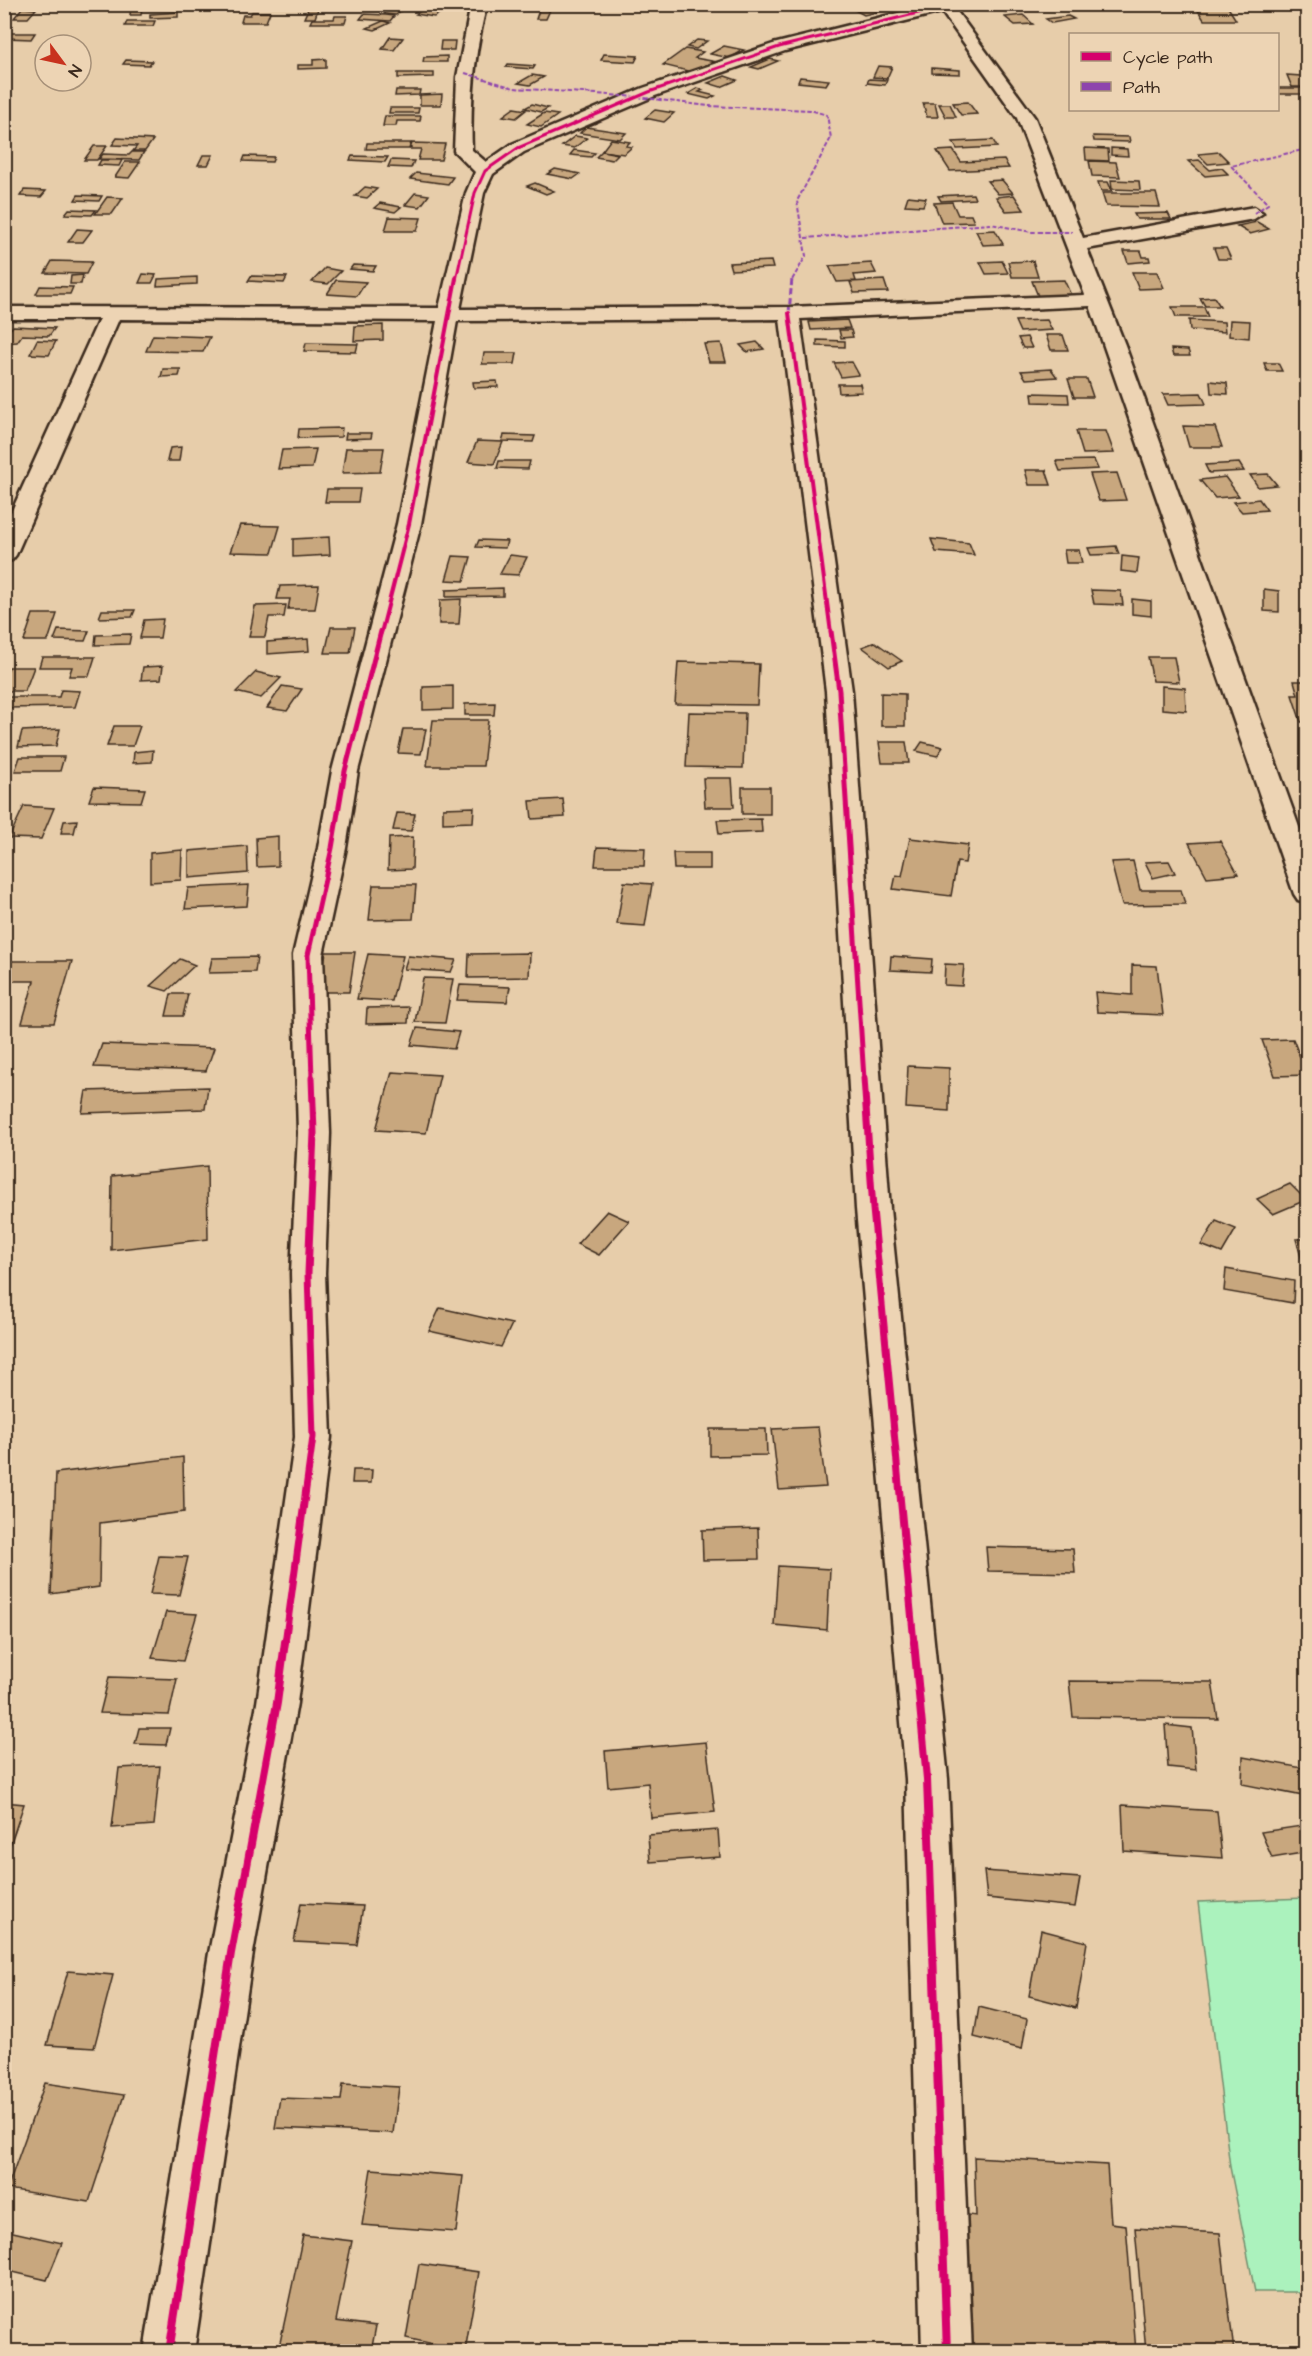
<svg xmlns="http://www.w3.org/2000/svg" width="1312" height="2356" viewBox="0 0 1312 2356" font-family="'Architects Daughter',sans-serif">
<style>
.green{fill:#abf2bd;stroke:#738e6e;stroke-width:1.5}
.building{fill:#c8a77e;stroke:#3b2a1e;stroke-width:1.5}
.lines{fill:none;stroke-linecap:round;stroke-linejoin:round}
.minor-casing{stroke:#3b2a1e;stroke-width:5}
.minor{fill:#edd4b4;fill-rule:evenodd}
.quiet-far1{stroke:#8e44ad;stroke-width:2;stroke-dasharray:4.5 2;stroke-linecap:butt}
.quiet{stroke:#8e44ad;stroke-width:3;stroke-dasharray:6 3;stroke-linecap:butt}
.cycleway-far4-casing{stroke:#edd4b4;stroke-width:5}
.cycleway-far3-casing{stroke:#edd4b4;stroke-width:6}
.cycleway-far2-casing{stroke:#edd4b4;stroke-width:8}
.cycleway-far1-casing{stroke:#edd4b4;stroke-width:10}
.cycleway-casing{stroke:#edd4b4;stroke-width:12}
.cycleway-far4{stroke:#d6006c;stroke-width:3}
.cycleway-far3{stroke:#d6006c;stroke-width:4}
.cycleway-far2{stroke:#d6006c;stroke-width:5}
.cycleway-far1{stroke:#d6006c;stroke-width:7}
.cycleway{stroke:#d6006c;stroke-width:8}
</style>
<rect width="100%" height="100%" fill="#e7cdaa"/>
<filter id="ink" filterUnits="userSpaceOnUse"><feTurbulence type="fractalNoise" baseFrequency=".0167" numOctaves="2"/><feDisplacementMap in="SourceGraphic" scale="12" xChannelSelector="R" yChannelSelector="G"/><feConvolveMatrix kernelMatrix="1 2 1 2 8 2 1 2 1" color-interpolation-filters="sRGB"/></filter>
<g filter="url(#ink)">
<polygon class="green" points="1307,1898 1307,2292 1255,2292 1230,2167 1198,1902"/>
<g class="building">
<polygon points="1194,4 1226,4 1236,20 1204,20"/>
<polygon points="873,5 885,10 864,15 853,9"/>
<polygon points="1003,5 1014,5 1017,12 1005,12"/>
<polygon points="393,6 405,7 396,15 384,14"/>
<polygon points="131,7 142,7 141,15 130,15"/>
<polygon points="22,8 36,9 28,18 14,18"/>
<polygon points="308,9 318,9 315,18 304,18"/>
<polygon points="422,10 440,13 434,17 416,14"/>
<polygon points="539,10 550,10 546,19 536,19"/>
<polygon points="178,12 178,17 150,18 150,14"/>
<polygon points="252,12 270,12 266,22 241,22 243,15 250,15"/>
<polygon points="364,14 386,15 394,16 390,21 360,19"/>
<polygon points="1023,15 1033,24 1015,25 1005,17"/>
<polygon points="335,16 347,16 345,23 310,23 312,19 334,19"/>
<polygon points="1068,16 1074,19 1052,23 1046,19"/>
<polygon points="127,21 155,21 153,26 125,26"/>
<polygon points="383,21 390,23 375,30 367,28"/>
<polygon points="11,33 35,33 31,39 6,38"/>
<polygon points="390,37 403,38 394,50 382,49"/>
<polygon points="697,40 707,41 696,49 687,47"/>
<polygon points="441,41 455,41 454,50 440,50"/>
<polygon points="724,46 744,50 730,58 710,54"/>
<polygon points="685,49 703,52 695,58 717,62 700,74 663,65"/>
<polygon points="604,54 638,56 635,62 601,60"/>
<polygon points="447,56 447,62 423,62 424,57"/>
<polygon points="326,59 326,68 298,69 298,65 313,65 313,60"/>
<polygon points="770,59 778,61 759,69 751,67"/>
<polygon points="126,60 152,61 149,65 123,64"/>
<polygon points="508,64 535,66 533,69 506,67"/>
<polygon points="878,66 892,67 887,78 873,77"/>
<polygon points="932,68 960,70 960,74 932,73"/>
<polygon points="398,73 434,73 434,77 398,78"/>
<polygon points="532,75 544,77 530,85 518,83"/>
<polygon points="1287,75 1301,76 1305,87 1292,87"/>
<polygon points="725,76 737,80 721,87 708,83"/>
<polygon points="800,77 829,80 826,85 798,82"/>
<polygon points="869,79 887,80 885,85 867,83"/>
<polygon points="698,88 703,90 699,92 715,96 709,99 688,94"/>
<polygon points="1278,88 1304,88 1307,94 1278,94"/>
<polygon points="396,90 420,90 419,95 395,96"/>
<polygon points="442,94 441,105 420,105 420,95"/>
<polygon points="968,102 977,114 961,115 953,103"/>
<polygon points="923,103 935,103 938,117 927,117"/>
<polygon points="532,104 548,108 541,112 525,108"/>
<polygon points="939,104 950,104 956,117 946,117"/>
<polygon points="390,108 419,108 418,113 389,113"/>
<polygon points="514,108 526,110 516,118 503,116"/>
<polygon points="655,110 674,113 664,122 645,118"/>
<polygon points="544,113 558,115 541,127 527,124"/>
<polygon points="385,116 421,116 420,121 397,121 396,126 383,126"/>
<polygon points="586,127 626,133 620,139 580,133"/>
<polygon points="575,136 587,138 574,148 562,146"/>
<polygon points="1093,136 1129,137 1130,142 1094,141"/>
<polygon points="117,138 153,140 145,151 133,151 137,146 112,145"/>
<polygon points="611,139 630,142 626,146 632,147 624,154 602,151"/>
<polygon points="993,140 997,147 957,149 953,142"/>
<polygon points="367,143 411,143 409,149 366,149"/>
<polygon points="412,143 445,144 441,160 418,160 421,149 410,149"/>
<polygon points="94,146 107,146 97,160 84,160"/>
<polygon points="1085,148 1108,149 1109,161 1086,160"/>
<polygon points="1111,148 1127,149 1128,156 1111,155"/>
<polygon points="574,150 595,153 591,157 570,155"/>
<polygon points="953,150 961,162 1004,160 1009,168 950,171 937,151"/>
<polygon points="602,151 618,154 612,160 596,157"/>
<polygon points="132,152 144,152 139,160 99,159 103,154 129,155"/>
<polygon points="1219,152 1229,162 1208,164 1198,154"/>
<polygon points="203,155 213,155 208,165 198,165"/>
<polygon points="245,156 274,157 272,162 243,161"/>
<polygon points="352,156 388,157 385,162 350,160"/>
<polygon points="101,160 122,160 119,166 98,165"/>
<polygon points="391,160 414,161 411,168 388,167"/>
<polygon points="1199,160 1210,170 1222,168 1228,174 1205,176 1188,161"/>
<polygon points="1089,161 1116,162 1120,177 1092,176"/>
<polygon points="125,162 140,162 129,178 115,177"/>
<polygon points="555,169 580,174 573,179 547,174"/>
<polygon points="416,173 453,177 448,184 410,179"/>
<polygon points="1002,180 1013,193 998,194 987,181"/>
<polygon points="1111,180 1139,181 1140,190 1112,189"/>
<polygon points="1098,182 1108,182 1112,191 1101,191"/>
<polygon points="535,183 554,191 546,194 527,186"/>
<polygon points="365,187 377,189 367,198 355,196"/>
<polygon points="24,190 46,191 41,197 20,196"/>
<polygon points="415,193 429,195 420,207 405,205"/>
<polygon points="1102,193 1156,193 1160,207 1106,206"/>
<polygon points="973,194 975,199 941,201 938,196"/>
<polygon points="78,195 102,196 99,201 75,200"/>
<polygon points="1014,195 1024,210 1006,211 996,197"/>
<polygon points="908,196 926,198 923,206 905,205"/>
<polygon points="107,197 123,198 112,214 95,214"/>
<polygon points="952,202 958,215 971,215 974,222 942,223 934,203"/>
<polygon points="380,203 401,207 395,212 374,208"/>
<polygon points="69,209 96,210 92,215 65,214"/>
<polygon points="1168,213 1171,219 1137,219 1134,214"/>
<polygon points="389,217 421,218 417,231 385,231"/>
<polygon points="1257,222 1269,229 1250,234 1237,226"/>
<polygon points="77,229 92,230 83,242 68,242"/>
<polygon points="995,230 1003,244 983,245 976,231"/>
<polygon points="1214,248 1226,248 1231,259 1218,259"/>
<polygon points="1124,251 1141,251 1143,257 1149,257 1150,261 1128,263"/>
<polygon points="52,261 92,262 86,274 45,273"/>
<polygon points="771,261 773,268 731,270 729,263"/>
<polygon points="1002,261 1008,273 986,274 980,262"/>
<polygon points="1033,261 1038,277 1012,277 1008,262"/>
<polygon points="871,263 876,273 854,275 856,281 837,282 829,266"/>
<polygon points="353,265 376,266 373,271 350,269"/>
<polygon points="325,268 341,271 328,284 312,282"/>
<polygon points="1132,272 1157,272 1164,288 1139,289"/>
<polygon points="143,274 156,275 152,283 139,283"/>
<polygon points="83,275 81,284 70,284 71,276"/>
<polygon points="251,276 287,277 284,283 248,281"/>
<polygon points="197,277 197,284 157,286 158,279"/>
<polygon points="336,280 366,282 357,296 327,294"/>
<polygon points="884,280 888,292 854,293 850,282"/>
<polygon points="1064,280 1071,295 1038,296 1032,281"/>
<polygon points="40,286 73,287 70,294 36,294"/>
<polygon points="1214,297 1220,306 1205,306 1200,298"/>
<polygon points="1172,307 1204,307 1208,317 1176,317"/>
<polygon points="847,320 850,328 811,330 809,322"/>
<polygon points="1047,320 1052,330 1020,332 1015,321"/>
<polygon points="1189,320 1224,322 1225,332 1190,330"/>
<polygon points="1230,320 1250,321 1249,338 1229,336"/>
<polygon points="383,325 383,340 354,341 355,326"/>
<polygon points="13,326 55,328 49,336 22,335 17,342 4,343 4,337"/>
<polygon points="839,330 851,330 853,337 841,338"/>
<polygon points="153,335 210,337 203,352 146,351"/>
<polygon points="1046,335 1063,335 1068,350 1051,350"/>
<polygon points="1027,337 1032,348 1023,348 1018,338"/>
<polygon points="37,340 56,341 49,355 30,354"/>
<polygon points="817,340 845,341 845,347 817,346"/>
<polygon points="757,342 764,349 747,352 740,345"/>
<polygon points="306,343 358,344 356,352 304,351"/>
<polygon points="721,343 726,362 709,362 704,344"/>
<polygon points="1171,349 1188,350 1190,356 1173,356"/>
<polygon points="484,353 517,353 515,364 482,364"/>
<polygon points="852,362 859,375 841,377 834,363"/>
<polygon points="1264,363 1278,363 1282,371 1267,371"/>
<polygon points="163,369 181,369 179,376 161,377"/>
<polygon points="1051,369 1057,377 1026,379 1021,371"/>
<polygon points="1068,379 1087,379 1093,397 1074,397"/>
<polygon points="497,381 498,387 474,388 473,382"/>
<polygon points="1210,381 1227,383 1228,394 1211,393"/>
<polygon points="838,384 860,384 862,392 839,393"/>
<polygon points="1032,393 1068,394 1069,403 1033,402"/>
<polygon points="1201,393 1206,404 1168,405 1163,394"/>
<polygon points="1183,426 1215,427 1222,447 1189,447"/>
<polygon points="342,428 341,437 298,438 299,429"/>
<polygon points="1076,431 1106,431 1114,453 1083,454"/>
<polygon points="346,433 372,433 371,438 345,439"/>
<polygon points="504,435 535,436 533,442 502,441"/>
<polygon points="477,441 503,442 494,464 468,462"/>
<polygon points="181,447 179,461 167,461 170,448"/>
<polygon points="346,448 384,448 380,472 342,473"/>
<polygon points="316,449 312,468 278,469 282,450"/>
<polygon points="1094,460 1098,469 1060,471 1056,461"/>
<polygon points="499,461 530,461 528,469 497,468"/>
<polygon points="1239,463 1244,471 1209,473 1205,465"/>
<polygon points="1025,470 1046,470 1051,485 1029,485"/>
<polygon points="1117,473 1126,500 1099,501 1090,474"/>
<polygon points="1268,474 1277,485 1258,487 1250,475"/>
<polygon points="1225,477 1239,496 1215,498 1200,480"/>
<polygon points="327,489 360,489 358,502 325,502"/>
<polygon points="1259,499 1267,510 1242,512 1233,502"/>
<polygon points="240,525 280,526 272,553 230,552"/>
<polygon points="329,537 330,555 293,557 293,539"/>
<polygon points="931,539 969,543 974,555 936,552"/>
<polygon points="479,540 507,541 505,548 476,547"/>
<polygon points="1116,546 1119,554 1091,555 1088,548"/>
<polygon points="1064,550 1079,550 1082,563 1066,563"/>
<polygon points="510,555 527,557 518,575 500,574"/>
<polygon points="453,556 471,557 464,581 446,580"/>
<polygon points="1122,556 1139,558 1137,573 1121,571"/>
<polygon points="319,585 315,609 288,609 290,599 277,599 280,586"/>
<polygon points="503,588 503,596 446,597 446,590"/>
<polygon points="1264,589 1279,591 1279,612 1264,611"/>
<polygon points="1091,590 1121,591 1123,605 1094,604"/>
<polygon points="461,599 459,624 439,624 440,600"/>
<polygon points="1132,599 1151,601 1151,616 1132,614"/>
<polygon points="286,605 284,617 269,617 265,637 249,637 255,606"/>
<polygon points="102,610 135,610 132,617 99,618"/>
<polygon points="33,614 57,614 48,641 24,641"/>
<polygon points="163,619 160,638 140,638 144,620"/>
<polygon points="331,627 355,627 350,653 325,653"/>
<polygon points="58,630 89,631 85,641 54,640"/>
<polygon points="131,634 129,644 95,645 96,635"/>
<polygon points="308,639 309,651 267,654 267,642"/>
<polygon points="875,642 902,661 889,667 862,647"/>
<polygon points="42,657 95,657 89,676 69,676 72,667 39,667"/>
<polygon points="1148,657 1174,657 1179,682 1153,681"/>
<polygon points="678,662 759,664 757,705 675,704"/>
<polygon points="163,666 161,679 141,680 143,667"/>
<polygon points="9,667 34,667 25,691 4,691 4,678"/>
<polygon points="256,672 281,678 261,698 236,692"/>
<polygon points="1294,681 1308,681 1308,722 1301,722 1292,695 1298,695"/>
<polygon points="282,686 302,689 287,711 267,708"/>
<polygon points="453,686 453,709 423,710 423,687"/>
<polygon points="1162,686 1185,688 1186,711 1162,709"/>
<polygon points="61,690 80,691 75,707 4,708 4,697 59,697"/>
<polygon points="881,693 905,694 905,726 881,726"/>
<polygon points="495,703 494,715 465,715 465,704"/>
<polygon points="689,712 745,713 743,768 686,767"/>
<polygon points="433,720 488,720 483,766 427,766"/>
<polygon points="114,726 140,726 133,746 107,746"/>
<polygon points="60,729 56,746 18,747 22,731"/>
<polygon points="403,729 426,729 421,754 398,753"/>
<polygon points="879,742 906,742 909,763 882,763"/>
<polygon points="922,742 943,747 937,756 916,751"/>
<polygon points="153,750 152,762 133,763 134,752"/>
<polygon points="20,757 64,757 60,771 15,771"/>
<polygon points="703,778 732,778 734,807 705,807"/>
<polygon points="94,787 145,789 141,802 89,801"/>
<rect x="742" y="787" width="28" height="27"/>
<polygon points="563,799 565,817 532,819 530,801"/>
<polygon points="24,806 54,808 41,839 9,838"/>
<polygon points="474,807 473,822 443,823 443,808"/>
<polygon points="397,813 415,814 411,831 393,830"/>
<polygon points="761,819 762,832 719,834 717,820"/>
<polygon points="77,820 74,833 61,833 64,821"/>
<polygon points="278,836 278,866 257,867 256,838"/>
<polygon points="413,837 412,869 388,870 389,838"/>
<polygon points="910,838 968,845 965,863 957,862 951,896 893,889 896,875 902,876"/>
<polygon points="1220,841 1238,874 1207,877 1189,843"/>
<polygon points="247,846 248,873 189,878 189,851"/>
<polygon points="597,847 645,848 644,866 595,866"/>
<polygon points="182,850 181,880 150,882 150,853"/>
<polygon points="673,853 710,853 710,869 674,869"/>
<polygon points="1133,861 1140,890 1181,890 1185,904 1122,905 1111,862"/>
<polygon points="1169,861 1175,873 1153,878 1145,862"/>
<polygon points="624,882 652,884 645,926 617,924"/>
<polygon points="249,885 247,906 185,909 188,888"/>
<polygon points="373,885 416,885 413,919 369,920"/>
<polygon points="326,952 355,952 349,992 319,992"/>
<polygon points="530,953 529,977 468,978 469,954"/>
<polygon points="368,954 403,956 392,1001 357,999"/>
<polygon points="408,956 456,960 451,972 404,969"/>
<polygon points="891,956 932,959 931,972 890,970"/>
<polygon points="257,957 255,972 209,973 212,958"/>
<polygon points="180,959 195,965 167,991 150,986"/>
<polygon points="4,961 72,961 54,1023 22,1023 34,981 4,981"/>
<polygon points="945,964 964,965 962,986 944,985"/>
<polygon points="1132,965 1157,966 1163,1015 1097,1012 1095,992 1132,995"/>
<polygon points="423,978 453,979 445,1023 415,1022"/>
<polygon points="460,985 510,987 507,1002 457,1000"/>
<polygon points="171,994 188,994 183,1016 166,1016"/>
<polygon points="409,1007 408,1023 366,1024 367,1008"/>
<polygon points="417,1028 459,1032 454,1049 411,1045"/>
<polygon points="1293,1039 1307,1075 1275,1076 1262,1040"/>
<polygon points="102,1044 214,1048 206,1071 94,1067"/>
<polygon points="908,1066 949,1068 949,1111 906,1108"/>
<polygon points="392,1072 440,1075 426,1133 376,1130"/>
<polygon points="208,1087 205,1109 82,1113 86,1091"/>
<polygon points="207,1166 208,1239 111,1250 112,1176"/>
<polygon points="1290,1184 1306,1200 1273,1214 1257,1199"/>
<polygon points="607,1211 629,1221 599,1255 577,1244"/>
<polygon points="1216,1221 1236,1229 1222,1253 1201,1245"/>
<polygon points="1296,1239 1308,1239 1308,1282"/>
<polygon points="1226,1269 1294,1281 1293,1303 1224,1291"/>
<polygon points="440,1308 512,1324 501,1347 429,1331"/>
<polygon points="818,1427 826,1487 779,1490 772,1429"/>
<polygon points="710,1429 766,1429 767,1455 710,1456"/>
<polygon points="183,1457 184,1512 100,1523 99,1587 51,1594 56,1473"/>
<polygon points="353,1470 372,1470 371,1483 352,1483"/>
<polygon points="758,1528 759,1559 703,1560 702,1530"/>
<polygon points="986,1547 1073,1549 1075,1573 988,1571"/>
<polygon points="159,1556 188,1557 179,1595 150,1594"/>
<polygon points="778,1566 830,1569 827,1630 774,1625"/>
<polygon points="166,1612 197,1614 183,1661 152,1658"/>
<polygon points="109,1677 177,1679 169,1715 100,1713"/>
<polygon points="1069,1681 1212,1682 1218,1719 1073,1717"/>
<polygon points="1165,1725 1192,1728 1196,1770 1168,1767"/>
<polygon points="139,1728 170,1728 166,1745 135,1744"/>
<polygon points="706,1742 715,1812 651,1818 648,1783 608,1787 605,1751"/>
<polygon points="1243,1757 1308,1769 1308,1797 1242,1784"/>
<polygon points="160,1766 154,1825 112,1828 119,1768"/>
<polygon points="4,1802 24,1804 4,1863"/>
<polygon points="1122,1805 1217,1811 1222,1858 1124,1851"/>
<polygon points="1308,1825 1308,1852 1272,1858 1261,1832"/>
<polygon points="718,1830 720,1857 650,1862 648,1835"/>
<polygon points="984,1871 1080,1878 1075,1907 987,1898"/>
<polygon points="301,1903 363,1906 357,1945 294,1942"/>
<polygon points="1041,1930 1087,1942 1076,2008 1029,1996"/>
<polygon points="68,1971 113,1975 94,2048 47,2045"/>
<polygon points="979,2007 1027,2019 1022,2049 974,2037"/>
<polygon points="45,2083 124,2095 89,2202 7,2189"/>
<polygon points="343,2084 399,2087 393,2133 275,2128 280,2098 341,2100"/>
<polygon points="974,2157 1107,2165 1111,2223 1126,2225 1136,2352 966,2352 962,2214 976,2216"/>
<polygon points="371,2169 463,2176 456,2232 362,2225"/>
<polygon points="1135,2228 1220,2233 1234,2352 1146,2352"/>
<polygon points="4,2230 62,2243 47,2280 4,2270"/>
<polygon points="303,2235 352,2241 336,2321 376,2326 371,2352 278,2352"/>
<polygon points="419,2264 479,2272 465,2351 406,2338"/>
</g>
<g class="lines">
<g class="minor-casing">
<path id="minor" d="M471,4H487C474,53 470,100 472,150L486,162L512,144L643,88L773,44L934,4H962L955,9L1035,118L1083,238L1254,207L1263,213L1254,219L1087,249L1125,345L1308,852V903L1298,900L1294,894L1090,306L800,319L852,691L890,1209L948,1779L972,2352H922L906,1779L856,1209L826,691L780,319L457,321L421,524L358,771L346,848L323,955L330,1133L325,1273L331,1437L297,1703L253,1953L194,2352H144L209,1953L257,1703L295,1437L291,1273L298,1133L293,955L318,848L332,771L397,524L437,321L119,319L16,555L12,560L4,562V528L99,319H4V307L439,308L466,193L475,172L454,151L457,77ZM942,12L1017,118L1085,295L789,307L460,309L484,193L493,174L524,152L655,96L785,51Z"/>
</g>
<use href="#minor" class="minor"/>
<g class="quiet-far1">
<polyline points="465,73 514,88 637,97 708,106 810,110 827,115 831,138 797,201 806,256 792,280"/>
<polyline points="1254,213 1268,204 1231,166 1303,150"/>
<polyline points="805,238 991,224 1031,232 1072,232"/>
</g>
<polyline class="quiet" points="789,313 792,278"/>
<g class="cycleway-far4-casing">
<polyline id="cycleway-far4" points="456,280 475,193 485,171 518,148 649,92 779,47 955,4"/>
</g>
<g class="cycleway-far3-casing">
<g id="cycleway-far3">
<polyline points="789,313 831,633"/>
<polyline points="381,633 409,524 456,278"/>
</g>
</g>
<g class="cycleway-far2-casing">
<g id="cycleway-far2">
<polyline points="831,631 839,691 864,1079"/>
<polyline points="312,1079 308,955 332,848 345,771 381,631"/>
</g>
</g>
<g class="cycleway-far1-casing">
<g id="cycleway-far1">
<polyline points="864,1078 873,1209 914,1643"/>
<polyline points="285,1643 313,1437 308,1273 314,1133 312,1078"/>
</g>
</g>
<g class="cycleway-casing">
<g id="cycleway">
<polyline points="914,1642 927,1779 947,2352"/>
<polyline points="169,2352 231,1953 277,1703 285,1642"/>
</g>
</g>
<use href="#cycleway-far4" class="cycleway-far4"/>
<use href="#cycleway-far3" class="cycleway-far3"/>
<use href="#cycleway-far2" class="cycleway-far2"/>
<use href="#cycleway-far1" class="cycleway-far1"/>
<use href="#cycleway" class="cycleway"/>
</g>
</g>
<rect width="1312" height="2356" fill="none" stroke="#edd4b4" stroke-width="24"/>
<rect x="12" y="12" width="1288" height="2332" fill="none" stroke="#3b2a1e" stroke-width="2" filter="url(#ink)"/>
<rect x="1069" y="33" width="210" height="78" fill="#edd4b4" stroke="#a69078" stroke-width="1.5"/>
<rect x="1081" y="52" width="30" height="9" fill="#d6006c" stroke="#a69078" stroke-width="1.5"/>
<text x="1123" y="63" font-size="18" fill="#3b2a1e">Cycle path</text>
<rect x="1081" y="82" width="30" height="9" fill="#8e44ad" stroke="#a69078" stroke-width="1.5"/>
<text x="1123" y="93" font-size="18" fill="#3b2a1e">Path</text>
<g transform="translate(63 63) rotate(123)"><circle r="28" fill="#edd4b4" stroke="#a69078" stroke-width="1.5"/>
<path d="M0-4.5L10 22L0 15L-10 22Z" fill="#c8321e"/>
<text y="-9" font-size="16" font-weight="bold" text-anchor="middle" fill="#3b2a1e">N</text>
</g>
</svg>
